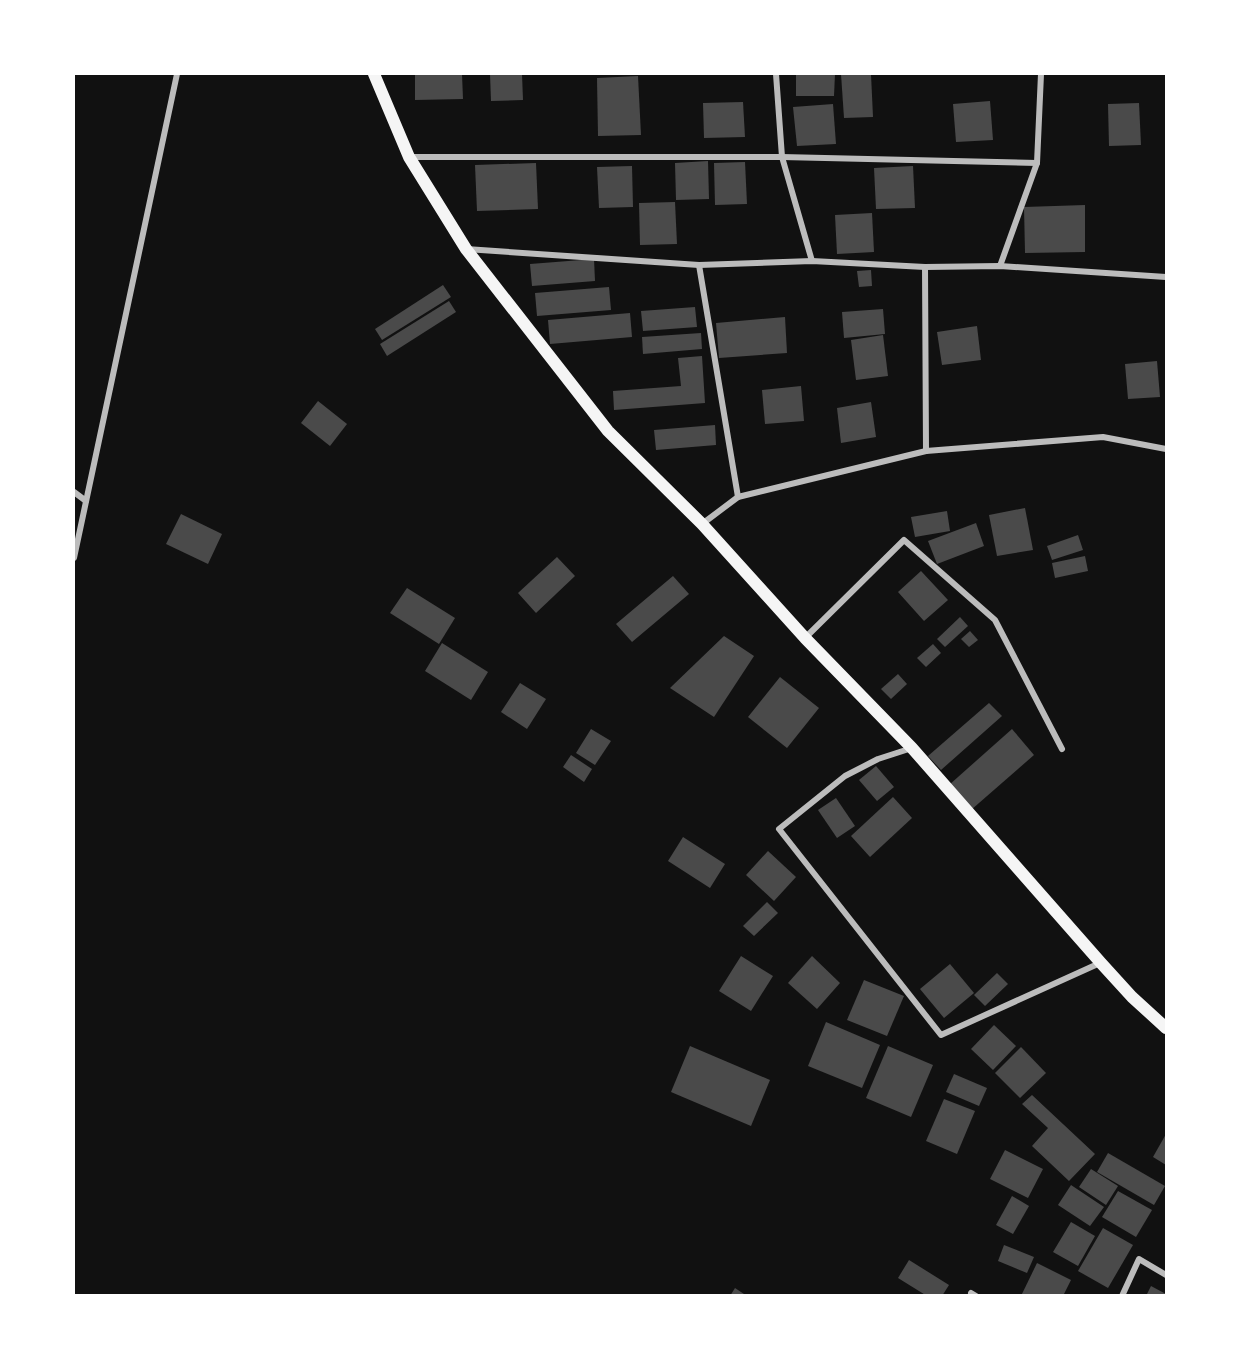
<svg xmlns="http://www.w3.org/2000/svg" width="1240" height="1369" viewBox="0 0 1240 1369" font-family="Manrope,sans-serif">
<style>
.building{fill:#4a4a4a}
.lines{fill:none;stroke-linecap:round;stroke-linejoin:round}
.minor{stroke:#bcbcbc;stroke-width:6}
.secondary{stroke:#f5f5f5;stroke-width:12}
</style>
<rect width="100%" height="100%" fill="#111"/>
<g class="building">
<polygon points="415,74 462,74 463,99 415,100"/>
<polygon points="490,74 522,74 523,100 491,101"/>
<polygon points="796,74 835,74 834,96 796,96"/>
<polygon points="841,74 871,74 873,117 844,118"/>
<polygon points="638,76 641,135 598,136 597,78"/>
<polygon points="990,101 993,140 956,142 953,104"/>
<polygon points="743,102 745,137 704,138 703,103"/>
<polygon points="1139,103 1141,145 1109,146 1108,104"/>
<polygon points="833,104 836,144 797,146 793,107"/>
<polygon points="708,161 709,199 676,200 675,163"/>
<polygon points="745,162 747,204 715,205 714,163"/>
<polygon points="536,163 538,209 477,211 475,165"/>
<polygon points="632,166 633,207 599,208 597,167"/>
<polygon points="913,166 915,208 876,209 874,168"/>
<polygon points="675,202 677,244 640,245 639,203"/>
<polygon points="1085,205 1085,252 1025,253 1024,207"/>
<polygon points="872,213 874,252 837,254 835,215"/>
<polygon points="594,259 595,281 532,286 530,264"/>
<polygon points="871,270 872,286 859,287 857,271"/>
<polygon points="443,285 451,297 382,340 375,329"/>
<polygon points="609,287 611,310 537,316 535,293"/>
<polygon points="449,301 456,312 387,356 380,344"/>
<polygon points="695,307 697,327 643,331 641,311"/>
<polygon points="883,309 885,334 844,338 842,312"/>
<polygon points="630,313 632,337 550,344 548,320"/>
<polygon points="785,317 787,353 719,358 716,323"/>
<polygon points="977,326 981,360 942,365 937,332"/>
<polygon points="701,333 702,349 643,354 642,337"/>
<polygon points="883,335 888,376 856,380 851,340"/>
<polygon points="702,356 705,403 614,410 613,391 681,386 678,358"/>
<polygon points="1157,361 1160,397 1128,399 1125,364"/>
<polygon points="801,386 804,421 765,424 762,390"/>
<polygon points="318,401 347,424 330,446 301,423"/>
<polygon points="871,402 876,437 841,443 837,408"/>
<polygon points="715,425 716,445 656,450 654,430"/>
<polygon points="1025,508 1033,550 997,556 989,515"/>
<polygon points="947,511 950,531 915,537 911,517"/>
<polygon points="181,514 222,534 208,564 166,544"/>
<polygon points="976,523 984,546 937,564 928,541"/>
<polygon points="1078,535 1083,550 1052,560 1047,546"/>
<polygon points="1085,556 1088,571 1055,578 1052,563"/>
<polygon points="557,557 575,576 536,613 518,593"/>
<polygon points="921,571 948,600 924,621 898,592"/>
<polygon points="673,576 689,594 632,642 616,624"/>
<polygon points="407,588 455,618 439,644 390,613"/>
<polygon points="960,617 968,626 945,647 937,639"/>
<polygon points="970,631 978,640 969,647 961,639"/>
<polygon points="724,636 754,656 714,717 670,688"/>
<polygon points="442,643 488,672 471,700 425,671"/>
<polygon points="933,644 941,653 926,667 917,658"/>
<polygon points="898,674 907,684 891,699 881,689"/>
<polygon points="780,677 819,708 787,748 748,717"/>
<polygon points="520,683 546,699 527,729 501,712"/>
<polygon points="989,703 1002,716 941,770 928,756"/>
<polygon points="591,729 611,741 595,765 576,753"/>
<polygon points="1012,729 1034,755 971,810 949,785"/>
<polygon points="571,755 592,769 584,782 563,767"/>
<polygon points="876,766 894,787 877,801 859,780"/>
<polygon points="893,797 912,818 870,857 851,836"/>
<polygon points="836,798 855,826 837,838 818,810"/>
<polygon points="683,837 725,864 710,888 668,861"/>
<polygon points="768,851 796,877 774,901 746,875"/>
<polygon points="767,902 778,913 754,936 743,926"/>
<polygon points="741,956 773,976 751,1011 719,991"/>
<polygon points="812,956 840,983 817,1009 788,983"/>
<polygon points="950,964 974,993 944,1018 920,989"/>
<polygon points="997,973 1008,984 985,1006 974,995"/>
<polygon points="864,980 904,996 887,1036 847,1020"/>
<polygon points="826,1022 880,1045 862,1088 808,1066"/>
<polygon points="994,1025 1016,1046 993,1070 971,1049"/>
<polygon points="690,1046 770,1080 751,1126 671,1092"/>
<polygon points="888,1046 933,1065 911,1117 866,1098"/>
<polygon points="1021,1047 1046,1073 1020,1098 995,1073"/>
<polygon points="954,1074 987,1088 979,1106 946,1092"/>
<polygon points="1032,1095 1095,1154 1069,1181 1032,1146 1048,1128 1022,1104"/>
<polygon points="944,1099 975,1111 957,1154 926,1141"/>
<polygon points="1166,1134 1166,1165 1153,1157"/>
<polygon points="1005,1150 1043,1169 1028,1198 990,1179"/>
<polygon points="1108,1153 1165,1186 1154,1205 1097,1172"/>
<polygon points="1091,1169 1118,1186 1106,1205 1079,1187"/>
<polygon points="1071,1185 1104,1207 1090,1226 1058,1205"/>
<polygon points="1118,1191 1152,1210 1136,1237 1102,1217"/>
<polygon points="1012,1196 1029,1206 1013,1234 996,1225"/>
<polygon points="1071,1222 1095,1236 1078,1266 1053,1252"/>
<polygon points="1103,1228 1133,1245 1108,1288 1078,1271"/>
<polygon points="1004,1245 1034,1257 1027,1273 998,1261"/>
<polygon points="909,1260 949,1285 942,1296 927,1296 898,1278"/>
<polygon points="1037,1263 1071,1280 1063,1296 1021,1296"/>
<polygon points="1151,1286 1166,1294 1166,1296 1146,1296"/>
<polygon points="735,1288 747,1296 730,1296"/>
</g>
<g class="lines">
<g class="minor">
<polyline points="776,74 782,157 812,261"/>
<polyline points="410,157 782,157 1037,163"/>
<polyline points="466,249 699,265 812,261 925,267 1000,266 1166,277"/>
<polyline points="699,265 738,497"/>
<polyline points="1000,266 1037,163 1041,74"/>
<polyline points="925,267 926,451"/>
<polyline points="74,492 86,501"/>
<polyline points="702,524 738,497 926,451 1103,437 1166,449"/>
<polyline points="74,558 177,74"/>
<polyline points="805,638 904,540 995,620 1062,749"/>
<polyline points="912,748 878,759 845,776 779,829 941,1035 1100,963"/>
<polyline points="971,1293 976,1296"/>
<polyline points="1122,1296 1139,1259 1166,1275"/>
</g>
<polyline class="secondary" points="374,74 409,157 466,249 608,431 702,524 805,638 912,748 1101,963 1132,997 1166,1028"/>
</g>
<rect width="1240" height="1369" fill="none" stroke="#ffffff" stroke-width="150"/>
</svg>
